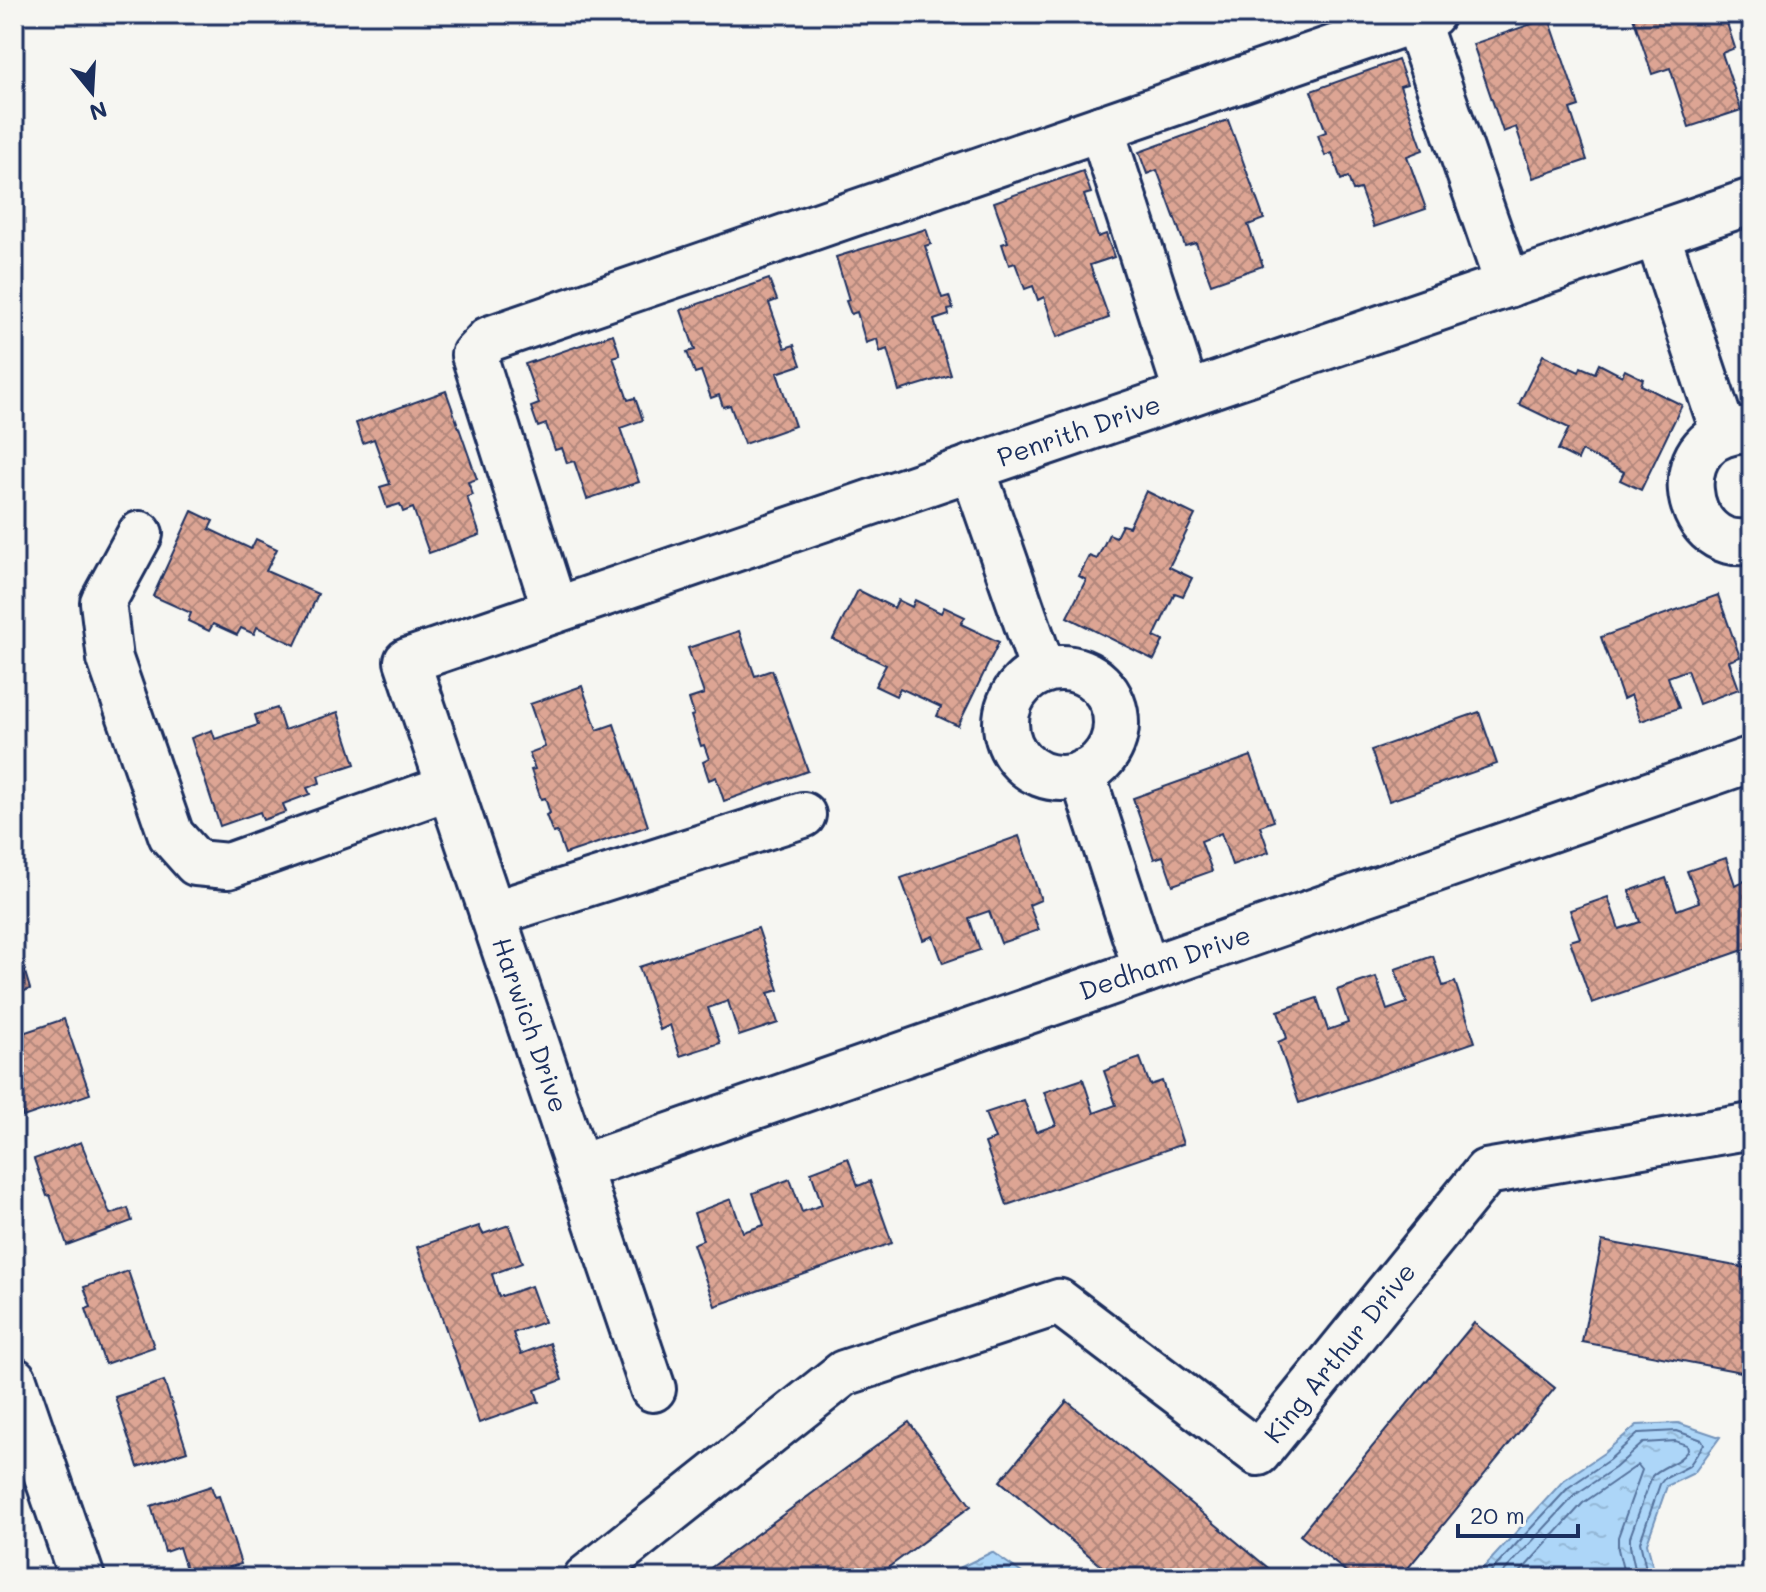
<svg xmlns="http://www.w3.org/2000/svg" width="1766" height="1592" viewBox="0 0 1766 1592" font-family="Mali,sans-serif">
<style>
.water{fill:url(#water-ripples);stroke:#7393ba;stroke-width:2}
.lines{fill:none;stroke-linecap:round;stroke-linejoin:round}
.shore{stroke:#55729c;stroke-width:2}
.building{fill:url(#building-cross-hatch);stroke:#1b2f5e;stroke-width:2}
.minor-casing{stroke:#1b2f5e;stroke-width:50}
.minor{stroke:#f6f6f2;stroke-width:44}
.labels{text-anchor:middle;stroke-width:8;stroke-linejoin:round;paint-order:stroke}
.street-label{font-size:26px;fill:#1b2f5e;stroke:#f6f6f2}
</style>
<defs>
<pattern id="water-ripples" width="26" height="14" patternUnits="userSpaceOnUse" patternTransform="scale(2)"><rect width="26" height="14" fill="#add6f8"/><path d="M2 4q2-2 4 0t4 0M15 11q2-2 4 0t4 0" fill="none" stroke="#94b8d7"/></pattern>
<pattern id="building-cross-hatch" width="8" height="8" patternUnits="userSpaceOnUse" patternTransform="scale(2)"><rect width="8" height="8" fill="#dda594"/><path d="M0 0l8 8M0 8l8-8" fill="none" stroke="#b2877c"/></pattern>
</defs>
<rect width="100%" height="100%" fill="#f6f6f2"/>
<filter id="ink" filterUnits="userSpaceOnUse"><feTurbulence type="fractalNoise" baseFrequency=".0125" numOctaves="2"/><feDisplacementMap in="SourceGraphic" scale="16" xChannelSelector="R" yChannelSelector="G"/><feConvolveMatrix kernelMatrix="1 2 1 2 8 2 1 2 1" color-interpolation-filters="sRGB"/></filter>
<g filter="url(#ink)">
<g class="water">
<polygon points="1678,1423 1720,1437 1694,1473 1667,1486 1647,1543 1656,1578 1474,1578 1564,1480 1604,1453 1637,1425"/>
<polygon points="992,1552 1029,1578 939,1578"/>
</g>
<g class="lines">
<g class="shore">
<polyline points="1485,1578 1569,1487 1609,1460 1639,1433 1677,1431 1702,1440 1704,1444 1689,1466 1664,1479 1660,1484 1640,1542 1648,1578"/>
<path d="M1498,1578L1576,1494L1615,1468L1643,1443L1675,1441L1687,1445L1688,1450C1679,1464 1663,1465 1652,1476L1630,1537V1546L1637,1578"/>
<polyline points="1515,1578 1583,1503 1638,1465 1642,1470 1618,1537 1618,1549 1625,1578"/>
</g>
</g>
<g class="building">
<polygon points="1632,14 1724,14 1735,48 1722,53 1741,110 1689,127 1670,68 1652,74"/>
<polygon points="1549,18 1579,106 1570,109 1587,160 1533,178 1516,127 1503,132 1473,44"/>
<polygon points="1398,60 1407,84 1400,86 1423,150 1407,156 1426,209 1374,227 1360,189 1353,191 1348,177 1341,180 1332,153 1325,156 1318,135 1326,132 1311,91"/>
<polygon points="1228,120 1264,219 1248,225 1263,266 1211,284 1196,243 1185,246 1157,170 1147,174 1139,152"/>
<polygon points="1083,171 1091,193 1084,195 1098,237 1106,234 1114,257 1090,265 1109,318 1057,337 1044,297 1038,300 1033,286 1025,289 1015,263 1009,265 1002,244 1008,242 994,202"/>
<polygon points="926,229 931,244 925,246 942,298 949,296 953,309 948,310 949,315 934,320 951,375 899,391 887,349 880,352 877,339 866,343 857,312 851,314 846,301 849,300 836,257"/>
<polygon points="769,279 777,300 769,303 785,348 794,345 801,365 777,373 795,426 744,444 730,405 723,407 719,395 711,398 701,371 695,373 687,352 695,350 681,310"/>
<polygon points="613,334 620,355 613,357 628,400 635,398 643,420 620,428 639,482 587,499 574,461 567,463 562,448 555,450 546,424 538,427 531,407 539,404 525,364"/>
<polygon points="1543,355 1579,372 1581,367 1595,373 1599,364 1622,376 1625,370 1643,379 1641,385 1682,405 1641,490 1620,480 1624,472 1582,451 1578,460 1558,450 1569,428 1519,404"/>
<polygon points="446,391 477,479 468,482 473,495 467,497 480,535 429,553 413,508 403,512 400,504 387,508 380,487 390,484 374,439 363,443 356,423"/>
<polygon points="1146,491 1195,515 1169,567 1192,578 1183,596 1175,593 1154,637 1163,641 1154,660 1067,617 1086,580 1079,576 1089,556 1097,559 1109,534 1116,537 1122,525 1129,527"/>
<polygon points="192,511 213,521 209,529 251,549 256,539 277,549 266,571 318,594 295,645 257,627 254,634 241,628 237,635 213,624 209,631 188,621 191,613 153,596"/>
<polygon points="858,590 894,608 898,600 912,607 915,600 941,613 944,607 965,617 961,624 999,642 958,726 937,716 941,707 900,688 896,696 875,686 886,665 833,639"/>
<polygon points="1718,595 1740,657 1729,661 1739,689 1699,704 1687,670 1668,677 1679,708 1641,721 1631,695 1623,699 1601,637"/>
<polygon points="739,631 755,676 772,670 808,771 724,801 716,777 709,780 703,762 709,759 704,745 701,746 691,716 694,715 689,699 704,694 688,648"/>
<polygon points="582,686 597,730 614,724 648,826 565,854 557,832 553,833 546,815 550,813 545,798 541,799 531,770 535,769 529,753 545,747 530,704"/>
<polygon points="277,708 284,730 338,712 355,764 318,776 320,783 307,788 310,794 283,804 286,812 263,820 260,812 220,826 191,738 212,730 215,739 258,725 255,715"/>
<polygon points="1479,712 1497,764 1389,801 1371,750"/>
<polygon points="1251,756 1274,821 1260,826 1269,852 1232,865 1221,833 1201,841 1212,871 1173,885 1163,856 1154,859 1133,798"/>
<polygon points="1019,836 1041,900 1029,905 1039,930 1001,943 989,911 969,918 980,950 943,963 933,936 923,940 901,878"/>
<polygon points="1726,858 1735,885 1747,880 1752,894 1752,947 1592,1003 1570,941 1580,938 1570,910 1608,897 1619,929 1640,922 1629,891 1666,878 1677,910 1699,902 1687,871"/>
<polygon points="758,928 779,990 768,993 778,1023 739,1036 728,1001 708,1008 720,1043 680,1056 670,1025 660,1030 639,967"/>
<polygon points="15,938 30,989 14,995 14,939"/>
<polygon points="1433,956 1443,986 1455,982 1475,1042 1299,1103 1278,1042 1287,1038 1278,1011 1317,998 1328,1030 1348,1023 1337,990 1376,977 1387,1010 1407,1003 1395,969"/>
<polygon points="64,1019 90,1094 23,1117 14,1090 14,1036"/>
<polygon points="1140,1058 1150,1085 1162,1081 1183,1144 1007,1205 985,1143 995,1139 985,1113 1024,1100 1036,1132 1056,1125 1044,1092 1083,1079 1094,1113 1116,1105 1104,1071"/>
<polygon points="81,1142 110,1214 128,1208 132,1221 67,1245 50,1195 47,1196 34,1159"/>
<polygon points="848,1158 858,1186 870,1181 892,1243 715,1306 693,1244 703,1240 694,1213 731,1199 743,1232 764,1225 753,1193 790,1179 802,1212 822,1205 811,1172"/>
<polygon points="509,1225 522,1263 492,1274 499,1297 531,1286 544,1322 513,1333 521,1354 550,1343 562,1380 535,1390 539,1402 479,1423 417,1247 479,1226 483,1234"/>
<polygon points="1602,1241 1752,1269 1752,1374 1582,1342"/>
<polygon points="128,1271 154,1347 105,1364 86,1309 91,1307 84,1287"/>
<polygon points="1474,1323 1555,1388 1400,1578 1354,1578 1300,1535"/>
<polygon points="164,1381 187,1451 138,1467 115,1397"/>
<polygon points="1067,1401 1279,1577 1116,1578 1000,1481"/>
<polygon points="909,1422 971,1506 874,1578 697,1578"/>
<polygon points="211,1486 215,1497 219,1496 241,1564 189,1578 179,1547 165,1552 151,1506"/>
</g>
<g class="lines">
<g class="minor-casing">
<g id="minor">
<polyline points="1416,20 1508,285"/>
<polyline points="1101,128 1187,394"/>
<polyline points="1657,234 1724,434"/>
<path d="M1752,431C1661,425 1680,557 1752,541"/>
<polyline points="972,467 1043,670"/>
<polyline points="140,534 103,602 110,659 171,835 196,863 228,866 449,787"/>
<polyline points="555,610 474,355 489,339 1432,14"/>
<circle cx="1061" cy="723" r="55"/>
<polyline points="1082,773 1146,970"/>
<polyline points="492,914 803,815"/>
<polyline points="578,1168 1752,759"/>
<polyline points="14,1380 82,1578"/>
<polyline points="653,1389 407,661 1752,201"/>
<polyline points="586,1578 844,1373 1059,1302 1258,1453 1486,1172 1752,1126"/>
</g>
</g>
<use href="#minor" class="minor"/>
</g>
</g>
<g class="labels">
<g class="street-label">
<text transform="translate(1079 431) rotate(-19)" y="9">Penrith Drive</text>
<text transform="translate(1165 963) rotate(-19)" y="9">Dedham Drive</text>
<text transform="translate(530 1025) rotate(71)" y="9">Harwich Drive</text>
<text transform="translate(1340 1353) rotate(-51)" y="9">King Arthur Drive</text>
</g>
</g>
<rect width="1766" height="1592" fill="none" stroke="#f6f6f2" stroke-width="48"/>
<rect x="24" y="24" width="1718" height="1544" fill="none" stroke="#1b2f5e" stroke-width="3" filter="url(#ink)"/>
<g transform="translate(92 92) rotate(162)" stroke="#f6f6f2" stroke-width="6" paint-order="stroke">
<path d="M0-6L14 30L0 20L-14 30Z" fill="#1b2f5e"/>
<text y="-12" font-size="22" font-weight="bold" text-anchor="middle" fill="#1b2f5e">N</text>
</g>
<path d="M1458 1524v12h120v-12" fill="none" stroke="#1b2f5e" stroke-width="4"/>
<text x="1470" y="1524" font-size="24" fill="#1b2f5e" stroke="#f6f6f2" stroke-width="6" paint-order="stroke">20 m</text>
</svg>
